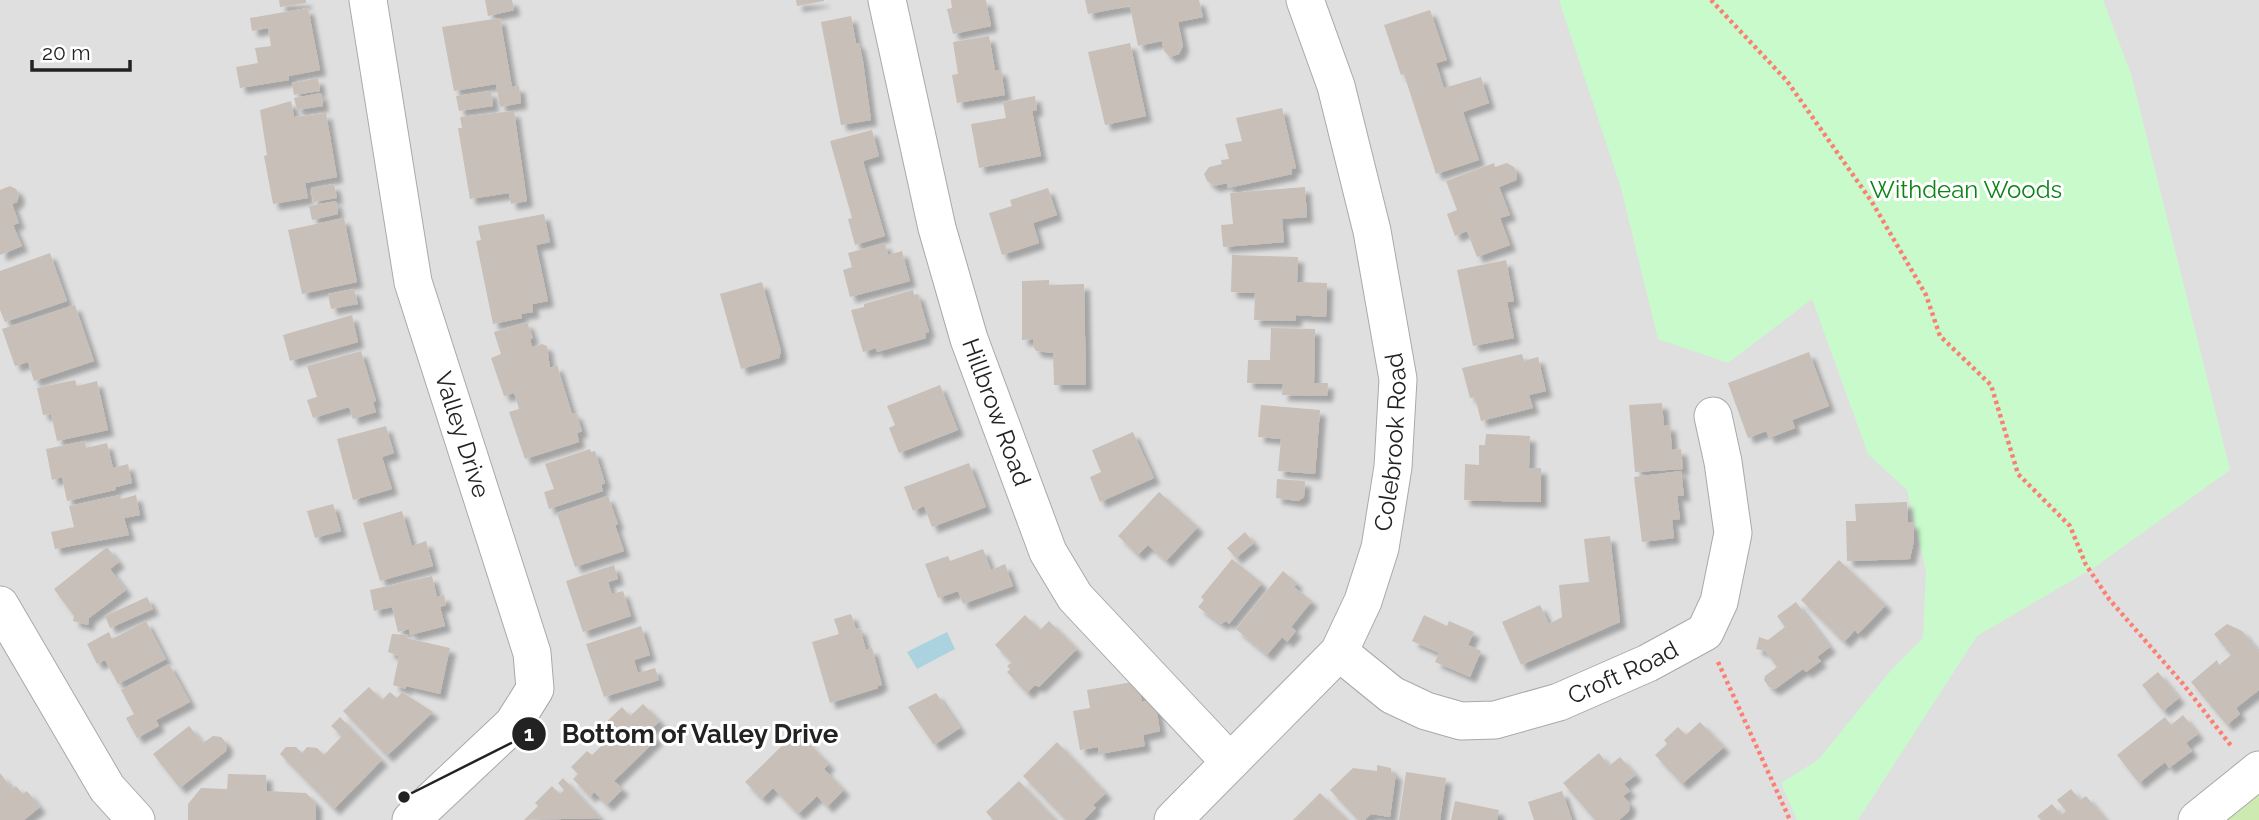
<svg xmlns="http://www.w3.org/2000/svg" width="2259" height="820" viewBox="0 0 2259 820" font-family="Raleway,sans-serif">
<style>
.residential{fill:#e0dfdf}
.grass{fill:#cdebb0}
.park{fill:#c8facc}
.water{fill:#aad3df}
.building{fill:#c7bfb8;filter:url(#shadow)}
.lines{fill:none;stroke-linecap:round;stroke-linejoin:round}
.minor-casing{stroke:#a9a9a9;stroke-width:39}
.path{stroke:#fa8072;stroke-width:4.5;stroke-dasharray:3.5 3.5;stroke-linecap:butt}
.minor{stroke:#fff;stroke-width:37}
.labels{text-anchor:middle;stroke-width:6;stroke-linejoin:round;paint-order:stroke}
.park-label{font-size:24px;fill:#0c8416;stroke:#fff}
.street-label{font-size:24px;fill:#222;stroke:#fff}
.leader{fill:none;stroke:#222;stroke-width:2.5}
.callout-dot{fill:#222;stroke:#fff;stroke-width:2.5}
.mark-label{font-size:21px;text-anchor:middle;font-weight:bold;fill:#fff}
.callout-label{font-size:26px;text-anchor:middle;font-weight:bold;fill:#222;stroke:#fff;stroke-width:6;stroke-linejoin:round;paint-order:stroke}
</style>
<defs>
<filter id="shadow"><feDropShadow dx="6" dy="6" stdDeviation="2" flood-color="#0004"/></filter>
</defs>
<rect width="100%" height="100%" fill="#f2efe9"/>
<rect class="residential" x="0" y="0" width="2259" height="820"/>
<polygon class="grass" points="2259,790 2259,820 2221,820"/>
<polygon class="park" points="1559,0 2103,0 2131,74 2230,470 2095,567 1977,636 1858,820 1797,820 1781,783 1818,760 1892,669 1923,638 1926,571 1907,490 1868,454 1812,299 1728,363 1658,339 1621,188"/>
<polygon class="water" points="947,632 955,649 917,669 907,652"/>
<g class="building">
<polygon points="279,0 306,0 306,3 280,7"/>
<polygon points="485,0 512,0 514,10 488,16"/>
<polygon points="796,0 824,0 824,1 797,6"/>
<polygon points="951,0 986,0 991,26 953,34 947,9 952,8"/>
<polygon points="1085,0 1199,0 1203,17 1178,22 1183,46 1179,54 1170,57 1164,51 1162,41 1138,46 1130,6 1088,14"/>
<polygon points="308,8 320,70 289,76 289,80 240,88 236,67 258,63 255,48 271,46 268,28 252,31 250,18"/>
<polygon points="1430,10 1447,60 1436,63 1444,88 1481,77 1489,103 1463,112 1479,160 1436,174 1404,74 1401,75 1384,25"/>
<polygon points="851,16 856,43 859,43 863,61 871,120 841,125 821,22"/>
<polygon points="500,18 512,87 519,86 521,103 500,107 496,84 454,91 442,27"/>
<polygon points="989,36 995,70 1001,70 1005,95 957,103 952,75 958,74 953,42"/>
<polygon points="1130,43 1146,116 1105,125 1088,52"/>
<polygon points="318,78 320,91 294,95 292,83"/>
<polygon points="491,91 493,106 459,111 456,96"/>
<polygon points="321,93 323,106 297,110 294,98"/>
<polygon points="1035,96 1037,110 1032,111 1041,156 979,168 971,124 1006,118 1003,102"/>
<polygon points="291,101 294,117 326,113 337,177 305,183 308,198 273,204 264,156 267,155 260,110"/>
<polygon points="1282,108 1296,168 1291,169 1292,174 1228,188 1227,183 1214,186 1207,181 1204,174 1209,167 1222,164 1221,160 1229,159 1225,144 1242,141 1236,118"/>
<polygon points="514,111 527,201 511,204 509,193 470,199 458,128 462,128 460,117"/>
<polygon points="872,130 879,156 863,161 885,236 855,245 848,219 852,218 830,141"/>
<polygon points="1494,163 1495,167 1507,163 1514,167 1517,174 1516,180 1499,187 1510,215 1500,218 1510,245 1477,257 1467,231 1455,236 1447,214 1457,210 1446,181"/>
<polygon points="334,184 337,198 313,202 311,188"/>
<polygon points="10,186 16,189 19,195 17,202 12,204 19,223 13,225 22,246 0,255 0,190"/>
<polygon points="1305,187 1307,217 1282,219 1284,242 1223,247 1221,225 1233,224 1230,193"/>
<polygon points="1048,188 1057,215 1033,223 1039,243 1002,255 989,213 1012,206 1010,200"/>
<polygon points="336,201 338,214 312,220 309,206"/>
<polygon points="544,214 550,242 536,245 548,301 532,304 533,312 521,314 522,318 493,324 476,241 481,240 478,226"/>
<polygon points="344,218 357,282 302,294 288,230"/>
<polygon points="885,243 888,255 902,251 910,281 850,297 843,270 852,267 848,253"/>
<polygon points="50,253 67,301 5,322 0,310 0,271"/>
<polygon points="1232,255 1298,257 1297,282 1327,283 1326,317 1296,315 1296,321 1254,320 1255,293 1231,292"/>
<polygon points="1506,260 1514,301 1507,302 1514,338 1473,346 1457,270"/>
<polygon points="1049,280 1049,285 1084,284 1086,385 1054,385 1053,353 1036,351 1033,346 1033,339 1022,340 1022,281"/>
<polygon points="762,282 781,351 779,358 741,369 720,294"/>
<polygon points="354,289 358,304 331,309 328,294"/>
<polygon points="913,290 914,295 918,294 929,332 925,333 926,338 877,352 876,348 863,352 851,310 864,307 864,304"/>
<polygon points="75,305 94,361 34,381 28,362 15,366 2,329"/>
<polygon points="352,315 358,342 290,361 283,335"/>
<polygon points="527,322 533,338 530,339 532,347 542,344 547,346 550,368 557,365 572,414 576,413 582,431 577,433 579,442 525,459 509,412 519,409 517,402 514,393 504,396 491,358 501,354 494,332"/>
<polygon points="1271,328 1315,329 1314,383 1328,383 1327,396 1282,395 1283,384 1247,383 1248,360 1270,360"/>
<polygon points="361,351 376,401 373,402 376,412 353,419 349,407 313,418 307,400 317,397 307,366"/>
<polygon points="1809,352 1829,406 1792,420 1795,428 1769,438 1766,431 1748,438 1728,383"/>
<polygon points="1522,354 1524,361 1538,357 1546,391 1529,395 1533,408 1481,421 1475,397 1470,398 1462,368"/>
<polygon points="75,380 77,386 97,381 108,430 57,441 51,414 43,415 37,388"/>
<polygon points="940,385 958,430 899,453 889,428 895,425 887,406"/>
<polygon points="1662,403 1664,426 1670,425 1672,450 1681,449 1683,469 1635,472 1629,405"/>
<polygon points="1261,405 1320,410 1315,474 1278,471 1281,439 1258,437"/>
<polygon points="386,426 394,453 382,457 392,489 353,500 337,439"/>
<polygon points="1133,432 1154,478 1100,502 1090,477 1101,472 1092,450"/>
<polygon points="1486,434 1530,436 1529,468 1541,468 1541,502 1464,500 1465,464 1479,465 1479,445 1485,445"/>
<polygon points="85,441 86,448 107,443 113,468 128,464 132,483 116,487 115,490 67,501 62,477 52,480 46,449"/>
<polygon points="590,449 591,452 595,451 605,483 601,485 603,491 549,509 544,492 554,489 545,464"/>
<polygon points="969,463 986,507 932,527 924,506 913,511 904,487"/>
<polygon points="1681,471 1684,496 1677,495 1680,519 1672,520 1674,538 1642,542 1634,477"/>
<polygon points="1277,479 1305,481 1304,497 1298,501 1276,498"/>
<polygon points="1159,492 1198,527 1166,561 1148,545 1138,555 1118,536"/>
<polygon points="120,495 121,499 136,495 140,515 124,518 129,535 55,549 51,532 74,527 69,506"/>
<polygon points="608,496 618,524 615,525 624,551 575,567 557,513"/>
<polygon points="1907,502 1908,523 1913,522 1914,540 1910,559 1847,561 1846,521 1856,521 1855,504"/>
<polygon points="333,504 341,531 315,538 307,511"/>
<polygon points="402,511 412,546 426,541 433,566 380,581 363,523"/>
<polygon points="1245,532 1254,543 1236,558 1227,548"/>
<polygon points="1610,536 1620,622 1521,665 1502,622 1540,605 1549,624 1562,617 1559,585 1589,582 1584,539"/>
<polygon points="107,547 119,562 110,569 126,590 89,618 88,625 73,621 74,616 54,589"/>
<polygon points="983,549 991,570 1005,564 1013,586 963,604 958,591 938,598 925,564 948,556 950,561"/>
<polygon points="1232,559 1262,583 1229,624 1226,621 1221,624 1198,607 1204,600 1201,597"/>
<polygon points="1839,560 1886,605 1858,634 1855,630 1844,642 1801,600"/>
<polygon points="614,565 618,579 608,582 612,594 623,591 631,616 583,632 566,581"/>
<polygon points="1283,571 1297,583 1294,587 1312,601 1291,627 1296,631 1287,642 1282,637 1267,655 1236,629"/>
<polygon points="432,576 437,597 444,595 446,605 440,607 445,626 410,635 409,629 398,632 392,607 374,611 370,590"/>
<polygon points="147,597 153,609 110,628 105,616"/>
<polygon points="1796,602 1830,647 1817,657 1821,661 1806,672 1803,669 1775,689 1769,687 1764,680 1765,676 1777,667 1765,651 1756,649 1759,637 1768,640 1785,627 1777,616"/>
<polygon points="851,614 856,629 860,628 866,650 872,648 882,685 878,686 878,688 830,703 812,642 839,634 834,619"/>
<polygon points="1025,615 1040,630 1049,621 1077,649 1039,687 1035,685 1027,693 1007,672 1010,669 1007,666 1012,662 995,645"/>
<polygon points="1424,615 1447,626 1449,621 1474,632 1468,645 1481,651 1470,677 1435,662 1439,653 1412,641"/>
<polygon points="146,621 166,659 118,684 105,660 97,664 87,644 109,632 112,639"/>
<polygon points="2227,624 2242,631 2259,652 2259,690 2236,708 2240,714 2227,725 2191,682 2217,660 2219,665 2231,655 2214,634"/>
<polygon points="641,626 650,655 634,660 638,673 655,668 659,680 604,697 586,644"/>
<polygon points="392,634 408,635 406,638 450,648 440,694 406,686 406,689 393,685 399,656 388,652"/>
<polygon points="169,664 190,702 156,720 159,726 137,738 126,718 134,714 121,690"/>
<polygon points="2158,672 2179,698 2163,711 2142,685"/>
<polygon points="1138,681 1142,702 1155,700 1160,731 1143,735 1145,746 1099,754 1098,747 1080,750 1073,711 1090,708 1087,690"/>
<polygon points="369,687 382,700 390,692 397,698 402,692 433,712 387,756 343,711"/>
<polygon points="936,693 960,728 934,745 908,707"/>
<polygon points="643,704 660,721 649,731 657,739 614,781 623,789 607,805 594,792 590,797 573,779 578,774 571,767 587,751 592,755 611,737 601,727 622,707 630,716"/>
<polygon points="2183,715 2198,734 2186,743 2192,751 2169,768 2165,762 2139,783 2117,755 2165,717 2171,725"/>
<polygon points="340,717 382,760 334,809 280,754 286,747 296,747 302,753 307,747 317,748 324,755 342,736 331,726"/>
<polygon points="1700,722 1724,747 1682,784 1655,755 1667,744 1664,740 1678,727 1686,735"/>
<polygon points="189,726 203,743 213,736 221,737 227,744 226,751 180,788 153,754"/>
<polygon points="797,731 829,764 824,769 844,790 827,807 817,796 798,814 773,788 762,799 745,782"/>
<polygon points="1057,742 1106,793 1093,805 1096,808 1084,820 1066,820 1023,776"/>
<polygon points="1599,753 1609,766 1620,757 1636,775 1624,784 1630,791 1623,796 1630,804 1629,811 1619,820 1595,820 1563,783"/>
<polygon points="1377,765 1391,768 1391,772 1396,773 1390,817 1371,814 1365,820 1358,820 1330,790 1353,768 1377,771"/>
<polygon points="1406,772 1446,778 1440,820 1399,820"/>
<polygon points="0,773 12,789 16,786 23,794 27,791 40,807 24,820 0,820"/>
<polygon points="228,774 266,775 267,791 306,793 316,803 316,820 188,820 188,804 201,788 227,789"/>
<polygon points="563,778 601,818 524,820 538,806 535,803 552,786 560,794 564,790 558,783"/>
<polygon points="1019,781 1056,820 993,820 986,812"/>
<polygon points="2071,789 2080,800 2086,796 2106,820 2041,820 2037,816 2052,804 2061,815 2066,811 2057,800"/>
<polygon points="1562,791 1572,820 1534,820 1528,802"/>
<polygon points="1320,793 1348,820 1293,820"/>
<polygon points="1455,801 1499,810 1497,820 1451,820"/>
</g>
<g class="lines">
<g class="minor-casing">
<g id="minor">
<path id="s1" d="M368,0L413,282L532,653L535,689L513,724L411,820"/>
<path id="s2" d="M887,0L937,228L969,339L1048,552L1075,597L1230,762"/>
<polyline points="0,605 107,788 136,820"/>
<path id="s3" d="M1339,652L1392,695L1426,711L1461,721L1495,720L1559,702L1648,663L1705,632L1719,602L1733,533L1723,462L1713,416"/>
<path id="s4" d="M1173,820L1339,652L1363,601L1380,548L1393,467L1398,379L1372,231L1336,86L1305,0"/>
<polyline points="2197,820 2259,770"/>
</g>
</g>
<g class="path">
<polyline points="1711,0 1787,81 1872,202 1926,295 1940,336 1991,385 2018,474 2070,526 2086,565 2109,599 2183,684 2232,747"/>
<polyline points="1718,662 1790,820"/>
</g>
<use href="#minor" class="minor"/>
</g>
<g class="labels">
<g class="park-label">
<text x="1966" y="198">Withdean Woods</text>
</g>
<g class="street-label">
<text dy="8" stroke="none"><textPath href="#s2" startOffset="427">Hillbrow Road</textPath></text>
<text dy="8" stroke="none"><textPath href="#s1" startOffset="446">Valley Drive</textPath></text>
<text dy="8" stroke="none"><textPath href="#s4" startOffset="455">Colebrook Road</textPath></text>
<text dy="8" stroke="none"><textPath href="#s3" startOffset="313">Croft Road</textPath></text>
</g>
</g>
<path class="leader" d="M404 797L529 734"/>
<g class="callout-dot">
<circle cx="404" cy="797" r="7"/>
<circle cx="529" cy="734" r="18"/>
</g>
<g class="mark-label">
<text x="529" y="741">1</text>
</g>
<g class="callout-label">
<text x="700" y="743">Bottom of Valley Drive</text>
</g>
<path d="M32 60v10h98v-10" fill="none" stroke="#222222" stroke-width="3.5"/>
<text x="42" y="60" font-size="21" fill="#222222" stroke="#ffffff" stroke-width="5" paint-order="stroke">20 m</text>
</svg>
